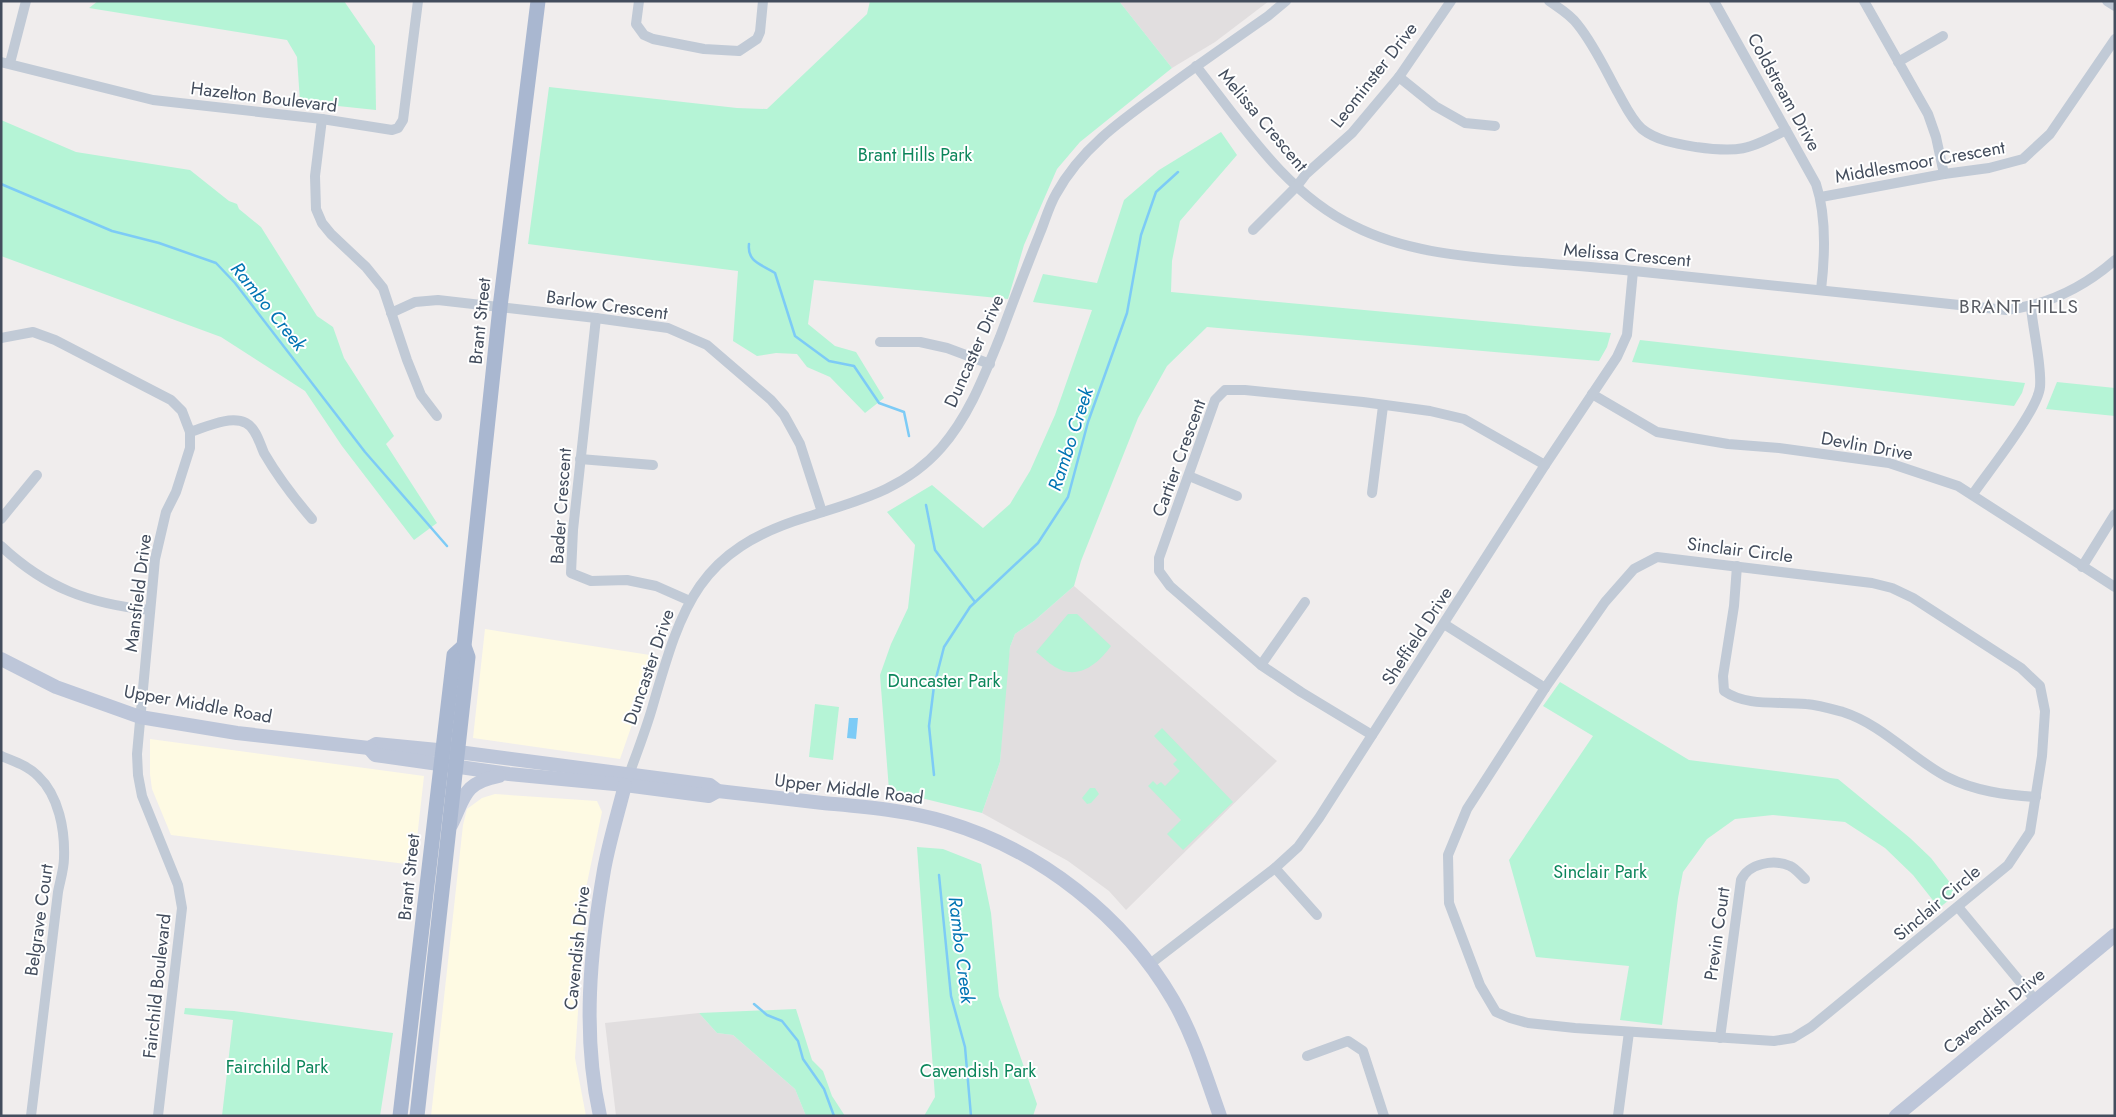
<svg xmlns="http://www.w3.org/2000/svg" width="2116" height="1117" viewBox="0 0 2116 1117" font-family="Jost,sans-serif">
<style>
.commercial{fill:#fefae3}
.education{fill:#e1dedf}
.green{fill:#b5f4d6}
.water{fill:#7dcbf6}
.lines{fill:none;stroke-linecap:round;stroke-linejoin:round}
.stream{stroke:#7dcbf6;stroke-width:2.5}
.street{stroke:#c1cad6;stroke-width:10}
.secondary{stroke:#bdc6d9;stroke-width:14}
.primary{stroke:#a9b7d0;stroke-width:15}
.labels{text-anchor:middle;stroke-width:4;stroke-linejoin:round;paint-order:stroke}
.street-label{font-size:18px;fill:#434d5d;stroke:#fff}
.park-label{font-size:18px;fill:#0c865b;stroke:#fff}
.water-label{font-size:19px;font-style:italic;fill:#0074b3;stroke:#fff}
.neighbourhood-label{font-size:19px;letter-spacing:1px;fill:#595c63;stroke:#fff}
</style>
<rect width="100%" height="100%" fill="#f0eded"/>
<g class="commercial">
<polygon points="485,629 656,656 620,759 473,738"/>
<polygon points="150,739 424,776 414,865 171,835 152,789 150,774"/>
<polygon points="495,794 597,801 602,812 586,888 575,1058 586,1116 431,1116 463,825 467,809 482,798"/>
</g>
<g class="education">
<polygon points="1119,1 1269,1 1215,42 1172,68"/>
<polygon points="1074,586 1277,761 1126,910 1109,891 1068,861 982,813 1000,762 1005,682 1010,647 1015,634 1034,621"/>
<polygon points="699,1013 717,1033 733,1035 795,1089 806,1116 616,1116 605,1023"/>
</g>
<g class="green">
<polygon points="98,1 344,1 375,46 376,110 300,102 297,57 287,40 89,8"/>
<polygon points="870,1 1119,1 1172,68 1080,142 1057,169 1024,245 1008,299 814,280 808,324 835,346 856,352 884,398 865,413 830,377 807,367 797,354 776,353 757,356 733,341 738,271 528,244 549,87 737,108 767,109 867,14"/>
<polygon points="1,120 76,152 190,170 229,201 237,204 239,209 261,227 317,316 333,327 344,358 394,436 386,444 437,523 414,540 342,446 305,391 221,337 1,256"/>
<polygon points="1221,132 1237,155 1180,221 1172,261 1171,292 1611,333 1607,347 1599,361 1207,327 1167,366 1138,418 1081,561 1074,586 1034,621 1015,634 1010,647 1000,762 982,813 889,790 880,675 891,644 908,608 915,545 887,512 932,485 983,528 1010,504 1030,471 1055,415 1092,310 1033,302 1043,274 1097,283 1124,200 1159,170"/>
<polygon points="1640,340 2025,383 2022,393 2014,406 1632,362"/>
<polygon points="2057,382 2115,388 2115,416 2046,409"/>
<path d="M1068,614H1077L1111,646C1098,664 1078,681 1055,667C1048,663 1042,656 1036,652Z"/>
<polygon points="1560,682 1689,760 1838,779 1910,838 1931,858 1958,893 1939,908 1913,875 1885,848 1845,822 1773,815 1735,819 1707,839 1683,872 1678,898 1662,1025 1620,1020 1629,966 1536,957 1509,860 1593,736 1543,706"/>
<polygon points="815,704 839,707 833,760 809,757"/>
<polygon points="1162,728 1233,802 1183,850 1167,834 1181,820 1148,786 1153,781 1157,785 1161,782 1165,786 1180,771 1173,764 1177,760 1154,736"/>
<polygon points="1090,788 1095,788 1099,794 1091,803 1087,804 1082,798"/>
<polygon points="917,847 943,849 981,864 991,913 999,996 1037,1104 1033,1116 924,1116 935,1097"/>
<polygon points="185,1008 234,1011 393,1033 380,1116 222,1116 233,1020 184,1014"/>
<polygon points="796,1009 812,1060 823,1071 832,1096 845,1116 806,1116 795,1089 733,1035 717,1033 699,1013"/>
</g>
<polygon class="water" points="849,718 858,718 856,739 847,738"/>
<g class="lines">
<g class="stream">
<polyline points="1,184 112,231 159,243 216,263 235,283 365,452 447,546"/>
<path d="M749,244C747,262 761,264 775,273L795,336L829,361L854,366L879,403L904,412L909,436"/>
<polyline points="926,505 935,550 975,602"/>
<polyline points="934,775 929,726 934,686 944,647 970,607 1038,543 1068,497 1088,422 1127,313 1141,235 1156,192 1178,172"/>
<polyline points="939,875 951,996 965,1047 971,1116"/>
<polyline points="754,1004 767,1015 782,1021 798,1041 803,1059 824,1089 834,1116"/>
</g>
<g class="street">
<polyline points="639,1 636,24 644,35 653,39 704,49 739,51 757,39 760,32 763,1"/>
<path d="M1549,1C1559,8 1571,15 1578,25C1594,45 1605,69 1617,91C1624,103 1631,119 1642,129C1657,141 1678,144 1696,147C1739,153 1748,150 1786,130"/>
<path d="M1714,1L1816,184C1827,217 1825,256 1821,290"/>
<polyline points="1864,1 1928,114 1936,137 1944,174"/>
<polyline points="2107,1 2115,6"/>
<polyline points="1,62 153,100 322,119 392,130 398,128 403,120 418,1"/>
<polyline points="1898,62 1943,36"/>
<polyline points="10,63 26,1"/>
<path d="M1196,66C1242,124 1285,193 1354,226C1403,251 1460,256 1514,261C1554,264 1594,267 1634,271C1758,283 1882,297 2006,310C2048,305 2083,288 2115,260"/>
<polyline points="1399,77 1435,106 1465,123 1495,126"/>
<polyline points="322,119 315,176 316,209 322,223 331,234 366,267 383,288 407,360 421,395 437,416"/>
<polyline points="1821,197 1944,174 1989,168 2023,159 2050,134 2115,39"/>
<polyline points="1253,230 1297,186 1306,174 1352,133 1399,77 1451,1"/>
<polyline points="391,313 415,302 438,300 596,318 668,328 707,345 771,400 784,415 800,444 822,512"/>
<polyline points="596,318 573,530 571,573 591,581 627,580 656,586 690,601"/>
<polyline points="1,338 33,332 55,340 171,400 182,411 190,432 190,448 176,492 166,512 155,559 137,754 138,775 142,796 178,885 182,908 158,1116"/>
<polyline points="880,342 920,342 947,348 990,364"/>
<polyline points="1592,394 1657,432 1728,444 1779,448 1889,463 1958,486 2115,587"/>
<path d="M190,432C206,427 230,415 246,423C256,428 260,444 264,453C278,477 294,498 312,519"/>
<polyline points="580,459 653,465"/>
<polyline points="1189,476 1237,496"/>
<polyline points="1372,493 1383,406"/>
<path d="M1973,494C1988,472 2038,410 2040,387C2042,365 2033,331 2031,307"/>
<polyline points="1,519 37,475"/>
<path d="M1,546C46,588 89,604 150,610"/>
<polygon points="1657,557 1872,583 1892,588 1913,598 2021,668 2040,686 2045,711 2042,756 2030,832 2008,865 1811,1027 1793,1038 1774,1041 1575,1028 1528,1023 1510,1018 1496,1012 1480,985 1449,903 1448,855 1467,809 1545,688 1605,602 1634,569"/>
<path d="M1737,566L1734,606L1723,676L1724,691C1747,707 1779,701 1806,704C1818,705 1832,709 1843,712C1883,725 1911,758 1947,777C1975,791 2005,795 2036,797"/>
<polyline points="2082,567 2115,514"/>
<polyline points="1444,624 1545,688"/>
<polyline points="1261,665 1305,602"/>
<polyline points="1372,735 1301,692 1261,665 1170,586 1159,571 1159,558 1215,400 1225,390 1245,390 1363,402 1430,411 1464,419 1545,465"/>
<path d="M1,756C14,761 28,766 38,776C59,796 65,830 64,858C64,869 60,881 58,892L31,1116"/>
<path d="M627,780C636,755 646,730 653,705C682,605 698,550 807,517C857,501 904,490 941,448C969,416 984,376 1000,337C1013,302 1026,268 1040,233C1045,221 1049,206 1056,194C1082,146 1126,117 1169,86C1202,62 1235,39 1268,16L1286,1"/>
<polyline points="1275,868 1317,915"/>
<polyline points="1958,907 2036,1001"/>
<polyline points="1150,964 1275,868 1298,847 1319,818 1545,465 1617,357 1627,335 1633,271"/>
<path d="M1720,1038L1741,880C1749,863 1774,859 1790,866C1795,868 1801,875 1805,879"/>
<polyline points="1307,1056 1348,1041 1363,1051 1384,1116"/>
<polyline points="1618,1116 1629,1032"/>
</g>
<g class="secondary">
<path d="M1,659L56,687L140,717L237,733L369,748L376,744L458,752L710,785L718,791C753,795 788,799 823,803C865,807 906,810 946,822C1040,850 1124,916 1173,1000C1194,1036 1206,1077 1220,1116"/>
<polyline points="369,748 375,755 509,774 625,785 709,796 718,791"/>
<path d="M451,825C465,797 463,783 499,776"/>
<path d="M600,1116C582,1035 590,951 604,870C609,842 618,813 625,785"/>
<polyline points="1896,1116 2115,935"/>
</g>
<g class="primary">
<polyline points="400,1116 454,655 464,646"/>
<polyline points="417,1116 468,657 464,646 500,307 538,1"/>
</g>
</g>
<g class="labels">
<g class="street-label">
<text transform="translate(1374 75) rotate(-52)" y="6">Leominster Drive</text>
<text transform="translate(1784 92) rotate(61)" y="6">Coldstream Drive</text>
<text transform="translate(264 97) rotate(7)" y="6">Hazelton Boulevard</text>
<text transform="translate(1263 120) rotate(50)" y="6">Melissa Crescent</text>
<text transform="translate(1920 162) rotate(-10)" y="6">Middlesmoor Crescent</text>
<text transform="translate(1627 255) rotate(5)" y="6">Melissa Crescent</text>
<text transform="translate(607 305) rotate(8)" y="6">Barlow Crescent</text>
<text transform="translate(480 321) rotate(-84)" y="6">Brant Street</text>
<text transform="translate(974 351) rotate(-66)" y="6">Duncaster Drive</text>
<text transform="translate(1867 446) rotate(10)" y="6">Devlin Drive</text>
<text transform="translate(1179 458) rotate(-70)" y="6">Cartier Crescent</text>
<text transform="translate(561 506) rotate(-86)" y="6">Bader Crescent</text>
<text transform="translate(1740 550) rotate(7)" y="6">Sinclair Circle</text>
<text transform="translate(138 593) rotate(-83)" y="6">Mansfield Drive</text>
<text transform="translate(1417 636) rotate(-57)" y="6">Sheffield Drive</text>
<text transform="translate(649 667) rotate(-71)" y="6">Duncaster Drive</text>
<text transform="translate(198 704) rotate(10)" y="6">Upper Middle Road</text>
<text transform="translate(849 789) rotate(7)" y="6">Upper Middle Road</text>
<text transform="translate(409 877) rotate(-84)" y="6">Brant Street</text>
<text transform="translate(1937 903) rotate(-40)" y="6">Sinclair Circle</text>
<text transform="translate(39 920) rotate(-82)" y="6">Belgrave Court</text>
<text transform="translate(1717 934) rotate(-82)" y="6">Previn Court</text>
<text transform="translate(577 948) rotate(-84)" y="6">Cavendish Drive</text>
<text transform="translate(157 986) rotate(-84)" y="6">Fairchild Boulevard</text>
<text transform="translate(1994 1011) rotate(-39)" y="6">Cavendish Drive</text>
</g>
<g class="park-label">
<text x="915" y="161">Brant Hills Park</text>
<text x="944" y="687">Duncaster Park</text>
<text x="1600" y="878">Sinclair Park</text>
<text x="277" y="1073">Fairchild Park</text>
<text x="978" y="1077">Cavendish Park</text>
</g>
<g class="water-label">
<text transform="translate(269 306) rotate(51)" y="7">Rambo Creek</text>
<text transform="translate(1070 439) rotate(-72)" y="7">Rambo Creek</text>
<text transform="translate(962 950) rotate(83)" y="7">Rambo Creek</text>
</g>
<g class="neighbourhood-label">
<text x="2019" y="313">BRANT HILLS</text>
</g>
</g>
<rect width="2116" height="1117" fill="none" stroke="#434d5d" stroke-width="5"/>
</svg>
